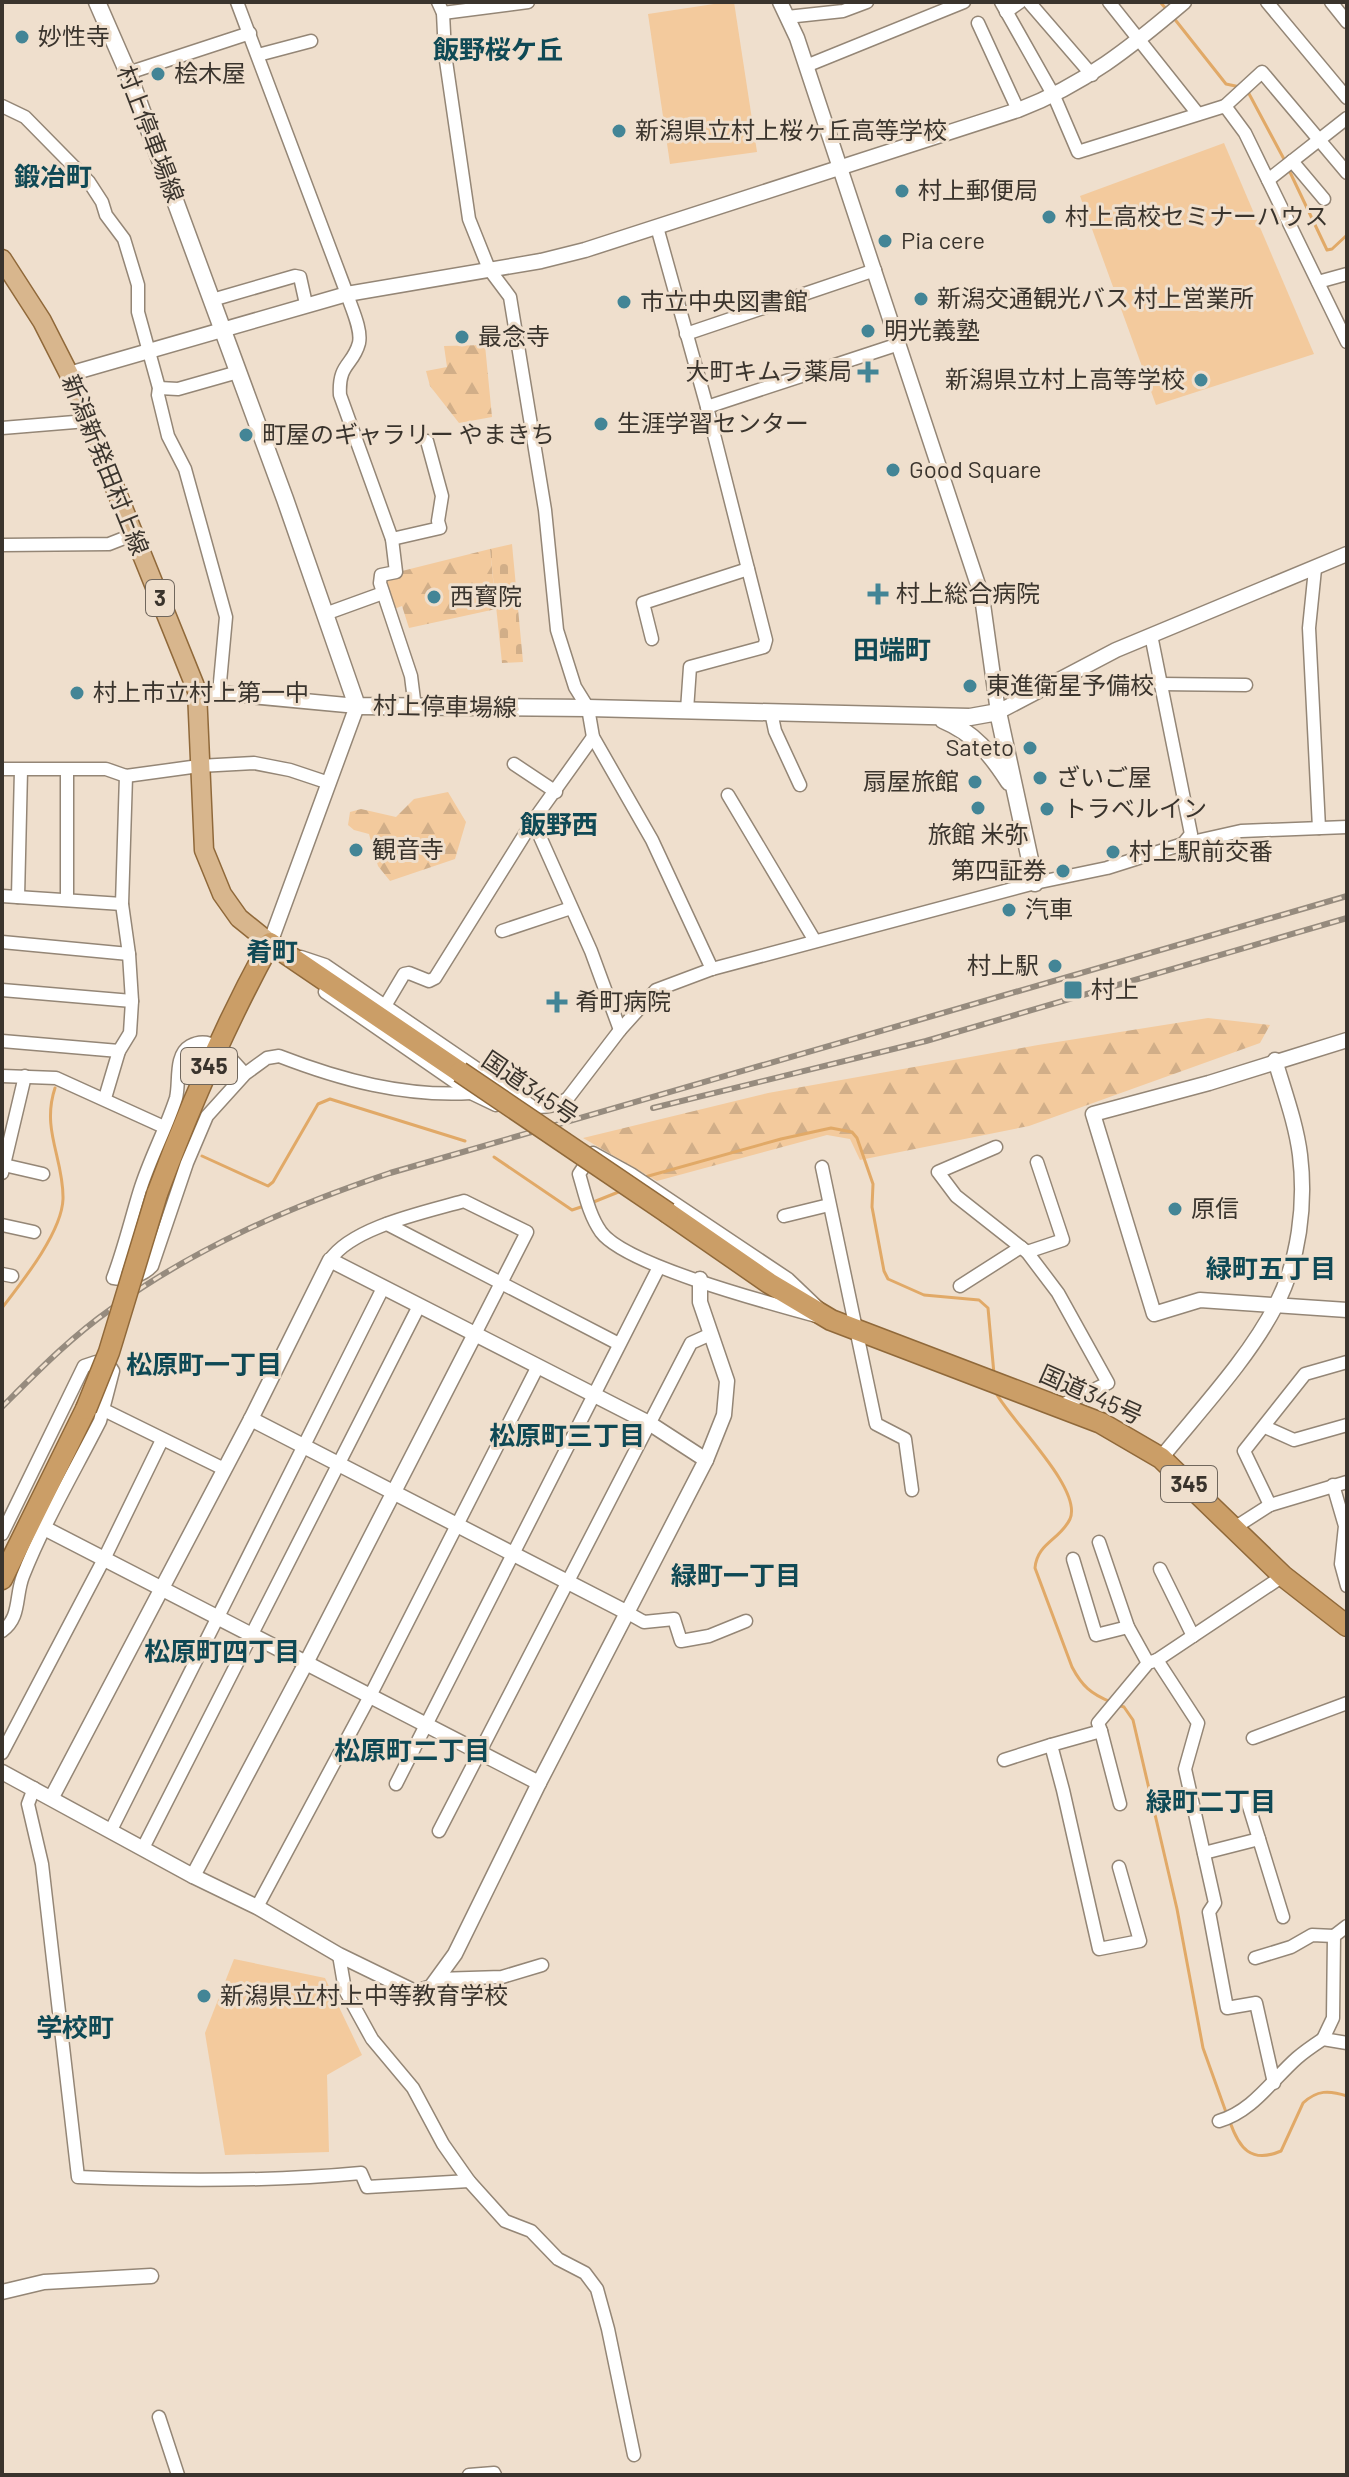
<svg xmlns="http://www.w3.org/2000/svg" width="1349" height="2477" viewBox="0 0 1349 2477" font-family="Barlow,'Noto Sans JP',sans-serif">
<style>
.forest{fill:url(#forest-firs)}
.cemetery{fill:url(#cemetery-stones)}
.garden{fill:#f3ca9d}
.lines{fill:none;stroke-linecap:round;stroke-linejoin:round}
.stream{stroke:#e1a967;stroke-width:3}
.minor-casing{stroke:#948676;stroke-width:15}
.tertiary-casing{stroke:#948676;stroke-width:17}
.secondary-casing{stroke:#948676;stroke-width:19}
.primary-casing{stroke:#90693a;stroke-width:21}
.trunk-casing{stroke:#90693a;stroke-width:23}
.minor{stroke:#fff;stroke-width:12}
.tertiary{stroke:#fff;stroke-width:14}
.secondary{stroke:#fff;stroke-width:16}
.primary{stroke:#d8b68d;stroke-width:18}
.trunk{stroke:#cb9e67;stroke-width:20}
.rail-casing{stroke:#968b7e;stroke-width:6}
.rail{stroke:#efdfcd;stroke-width:3;stroke-dasharray:9;stroke-linecap:butt}
.trunk-bridge-casing{stroke:#90693a;stroke-width:23;stroke-linecap:butt}
.trunk-bridge{stroke:#cb9e67;stroke-width:20}
.poi-dot{fill:#438596;stroke:#efdfcd;stroke-width:3}
.labels{text-anchor:middle;stroke-width:6;stroke-linejoin:round;paint-order:stroke}
.shield{fill:#efdfcd;stroke:#70675d;stroke-width:2}
.shield-label{font-size:22px;font-weight:bold;fill:#3a342d}
.poi-label{font-size:24px;fill:#3a342d;stroke:#efdfcd;text-anchor:start}
.street-label{font-size:24px;fill:#3a342d;stroke:#efdfcd}
.neighbourhood-label{font-size:26px;font-weight:bold;fill:#0f4955;stroke:#efdfcd}
</style>
<defs>
<pattern id="forest-firs" width="22" height="20" patternUnits="userSpaceOnUse" patternTransform="scale(2)"><rect width="22" height="20" fill="#f3ca9d"/><path d="M5 1l3.5 6h-7zM16 11l3.5 6h-7z" fill="#d1ae88"/></pattern>
<pattern id="cemetery-stones" width="16" height="16" patternUnits="userSpaceOnUse" patternTransform="scale(2)"><rect width="16" height="16" fill="#f3ca9d"/><path d="M2 7V4a2 2 0 0 1 4 0v3zM10 15v-3a2 2 0 0 1 4 0v3z" fill="#d1ae88"/></pattern>
</defs>
<rect width="100%" height="100%" fill="#efdfcd"/>
<g class="forest">
<polygon points="485,345 492,417 459,423 430,386 426,371 447,367 444,346"/>
<polygon points="490,549 496,609 409,628 402,606 394,609 384,579 402,571"/>
<polygon points="448,792 466,822 455,859 390,881 378,866 369,834 354,830 348,825 350,812 361,809 396,817 414,799"/>
<polygon points="1208,1018 1270,1025 1260,1043 1029,1126 860,1160 850,1139 827,1135 657,1181 583,1138 768,1093 1038,1045"/>
</g>
<polygon class="cemetery" points="512,544 523,662 502,663 490,549"/>
<g class="garden">
<polygon points="727,2 734,2 757,152 670,164 648,14"/>
<polygon points="1224,143 1314,354 1156,405 1080,196"/>
<polygon points="234,1959 325,1978 362,2055 327,2075 329,2152 225,2155 205,2033"/>
</g>
<g class="lines">
<g class="stream">
<polyline points="1160,2 1168,11"/>
<polyline points="1173,17 1226,84 1240,87"/>
<polyline points="1247,90 1285,161"/>
<polyline points="1288,168 1327,250 1332,249 1347,235"/>
<polyline points="202,1156 268,1186 273,1182 318,1104 330,1099 465,1141"/>
<polyline points="494,1157 572,1210 584,1206"/>
<polyline points="645,1177 781,1139 831,1128 852,1132 857,1138 873,1184 872,1207 884,1271 888,1279 924,1295 979,1300 988,1308 994,1374"/>
<polyline points="591,1203 621,1191"/>
<path d="M2,1308C22,1282 62,1232 63,1199C64,1159 41,1130 55,1088"/>
<path d="M996,1393C1011,1421 1083,1489 1070,1519C1060,1540 1037,1543 1035,1568L1072,1667C1082,1686 1091,1694 1111,1702"/>
<polyline points="1118,1705 1124,1707 1133,1720 1177,1909 1203,2048 1227,2115"/>
<path d="M1230,2122C1239,2148 1251,2164 1281,2151L1303,2103C1317,2090 1329,2090 1347,2096"/>
</g>
<g class="minor-casing">
<g id="minor">
<path d="M237,2L347,294C351,307 362,329 359,343C353,366 338,363 340,395L392,539L396,572L381,575L380,583L411,676L415,708"/>
<polyline points="438,2 443,13 445,54 469,219 489,269 510,297 545,510 557,630 575,687 588,708 593,737 652,840 712,969"/>
<polyline points="1001,2 1054,96 1078,152 1225,106 1245,133 1347,342"/>
<polyline points="1029,2 1092,75"/>
<polyline points="1109,2 1198,114"/>
<polyline points="1267,2 1347,98"/>
<polyline points="1331,2 1347,22"/>
<polyline points="1006,12 1020,2"/>
<polyline points="443,13 528,2"/>
<polyline points="787,17 843,11 867,2"/>
<polyline points="978,23 1018,110"/>
<polyline points="258,55 311,41"/>
<polyline points="806,66 964,2"/>
<polyline points="128,73 250,33"/>
<polyline points="2,106 25,117 89,182 102,202 106,215 124,239 138,285 138,312 159,388 158,395 168,436 185,469 226,617 219,693"/>
<polyline points="1225,106 1262,72 1347,173"/>
<polyline points="1292,161 1324,199"/>
<polyline points="1268,180 1347,118"/>
<polyline points="657,227 707,407 766,640 764,647 690,667 687,710"/>
<polyline points="1318,282 1347,274"/>
<polyline points="212,300 295,276 300,277 306,304"/>
<polyline points="686,334 875,270"/>
<polyline points="159,388 178,389 238,372"/>
<polyline points="707,407 899,344"/>
<polyline points="2,428 87,421"/>
<polyline points="392,539 440,528 438,521 442,496 427,441"/>
<polyline points="2,545 109,544 132,535"/>
<polyline points="1315,569 1309,628 1319,828"/>
<polyline points="325,614 383,593"/>
<polyline points="652,639 643,603 748,569"/>
<polyline points="1160,684 1246,685"/>
<polyline points="771,712 775,731 800,785"/>
<polyline points="514,764 556,792"/>
<polyline points="2,769 106,769 126,776 199,766 254,763 290,770 329,783"/>
<polyline points="67,770 67,900"/>
<polyline points="728,795 815,941"/>
<polyline points="533,821 591,951 620,1030"/>
<polyline points="1183,844 1241,831 1347,827"/>
<polyline points="2,896 122,904"/>
<polyline points="18,897 21,770"/>
<polyline points="502,931 571,908"/>
<polyline points="2,942 129,954"/>
<polyline points="301,957 325,965 530,1105"/>
<polyline points="2,990 132,1001"/>
<polyline points="325,992 471,1093 496,1105"/>
<polyline points="385,1006 404,974 409,973 429,981 435,978 533,821 593,737"/>
<polyline points="2,1041 119,1051"/>
<path d="M245,1074C231,1059 213,1033 190,1046C174,1055 180,1083 176,1098C166,1129 150,1158 140,1190C131,1219 124,1249 113,1278C125,1281 143,1276 152,1266L187,1163L207,1116L245,1074L267,1058L279,1056C341,1080 404,1097 471,1093"/>
<polyline points="2,1076 56,1078 164,1127"/>
<polyline points="105,1098 119,1051 130,1033 132,1001 129,954 122,904 126,776"/>
<path d="M515,1106C534,1107 552,1110 568,1098L620,1030L656,990L712,969L1035,883L1107,868L1183,844L1191,834L1151,635"/>
<polyline points="996,1147 938,1172 956,1196 1027,1252 1058,1293 1108,1383 1060,1406"/>
<path d="M593,1153L631,1174L788,1279L831,1320C784,1307 627,1267 601,1232C589,1215 585,1194 579,1174Z"/>
<polyline points="4,1165 43,1174"/>
<polyline points="822,1167 876,1424 905,1439 912,1490"/>
<polyline points="2,1173 25,1076"/>
<polyline points="784,1216 829,1205"/>
<polyline points="387,1224 619,1344"/>
<polyline points="2,1225 34,1232"/>
<polyline points="1027,1252 1063,1240 1037,1162"/>
<path d="M330,1260C352,1227 426,1212 464,1201L527,1232L475,1334"/>
<polyline points="2,1274 12,1276"/>
<polyline points="960,1286 1021,1247"/>
<polyline points="104,1410 224,1469"/>
<polyline points="1265,1427 1294,1440 1347,1425"/>
<polyline points="1333,1485 1345,1526 1341,1564 1347,1586"/>
<polyline points="1270,1505 1244,1451 1305,1374 1347,1362"/>
<polyline points="1234,1528 1270,1505 1347,1482"/>
<path d="M2,1534L84,1366L96,1362L111,1368L113,1371L100,1421C74,1472 44,1523 23,1576C15,1596 21,1618 2,1631"/>
<polyline points="1099,1542 1128,1627 1148,1663"/>
<polyline points="1073,1559 1096,1635 1128,1627"/>
<polyline points="1160,1569 1193,1636"/>
<polyline points="628,1613 644,1622 674,1619 681,1641 709,1636 746,1621"/>
<polyline points="1101,1731 1120,1804"/>
<polyline points="1253,1738 1347,1703"/>
<polyline points="2,1753 104,1559 162,1440"/>
<polyline points="1004,1760 1051,1745"/>
<polyline points="396,1784 659,1267"/>
<path d="M34,1788L28,1804L42,1864L78,2177C172,2181 267,2182 361,2173L367,2187L469,2181"/>
<polyline points="1247,1800 1283,1917"/>
<polyline points="111,1830 383,1288"/>
<polyline points="439,1831 691,1343 711,1334"/>
<polyline points="143,1848 419,1306"/>
<polyline points="1204,1853 1259,1839"/>
<polyline points="1119,1867 1140,1941 1099,1949 1063,1790 1051,1745 1101,1731 1098,1723 1148,1663 1157,1660"/>
<polyline points="257,1907 370,1696 538,1366"/>
<polyline points="339,1955 345,1990 372,2039 413,2088 443,2144 469,2181 505,2221 531,2231 558,2259 585,2273 597,2289 608,2329 634,2455"/>
<polyline points="1255,1958 1291,1947 1312,1935 1334,1936"/>
<polyline points="437,1979 502,1977 542,1965"/>
<polyline points="1323,2039 1333,2018 1334,1936 1347,1926"/>
<polyline points="1274,2083 1256,2003 1227,2008 1209,1912 1215,1903 1185,1769 1198,1723 1157,1660 1283,1576"/>
<path d="M1219,2121C1253,2111 1272,2080 1297,2058C1305,2051 1314,2045 1323,2039L1347,2043"/>
<polyline points="159,2417 178,2475"/>
<polyline points="469,2475 494,2473 495,2475"/>
</g>
</g>
<g class="tertiary-casing">
<g id="tertiary">
<polyline points="780,2 797,38 982,597 998,712 1116,650 1347,554"/>
<path d="M69,374L347,294L541,261L585,250L1018,110C1084,85 1131,47 1184,2"/>
<polyline points="197,691 357,706 270,943"/>
<polyline points="1347,1040 1209,1083 1093,1114 1154,1314 1200,1300 1347,1310"/>
<polyline points="251,1419 628,1613"/>
<path d="M1161,1458C1199,1411 1249,1358 1276,1305C1299,1261 1306,1204 1300,1155C1296,1123 1284,1091 1275,1060"/>
<polyline points="46,1529 539,1783"/>
<polyline points="2,1772 193,1876 257,1907 339,1955 415,1992 431,1987 455,1954 539,1783 706,1460 724,1415 727,1381 700,1302 700,1279"/>
<polyline points="52,1797 251,1419 330,1260 649,1423 706,1460"/>
<polyline points="193,1876 306,1663 475,1334"/>
<polyline points="2,2292 44,2282 151,2276"/>
</g>
</g>
<g class="secondary-casing">
<g id="secondary">
<polyline points="97,2 128,73 285,499 357,706 588,708 970,717 998,712 1035,883"/>
<path d="M943,720C974,733 991,754 1009,782"/>
</g>
</g>
<g class="primary-casing">
<polyline id="primary" points="2,259 42,321 69,374 197,691 204,850 222,894 239,918 270,943"/>
</g>
<g class="trunk-casing">
<g id="trunk">
<path d="M157,1194C189,1108 226,1023 270,943L460,1072"/>
<polyline points="668,1213 769,1283 831,1320 1101,1423 1161,1458 1283,1576 1347,1626"/>
<polyline points="2,1579 86,1409"/>
</g>
</g>
<use href="#minor" class="minor"/>
<use href="#tertiary" class="tertiary"/>
<use href="#secondary" class="secondary"/>
<use href="#primary" class="primary"/>
<use href="#trunk" class="trunk"/>
<g class="rail-casing">
<g id="rail">
<polyline points="653,1108 926,1041 1347,918"/>
<path d="M2,1407C37,1372 71,1337 111,1309C196,1247 292,1206 390,1173L1347,896"/>
</g>
</g>
<use href="#rail" class="rail"/>
<g class="trunk-bridge-casing">
<g id="trunk-bridge">
<polyline points="460,1072 668,1213"/>
<polyline points="86,1409 109,1352 157,1194"/>
</g>
</g>
<use href="#trunk-bridge" class="trunk-bridge"/>
</g>
<g class="poi-dot">
<circle cx="22" cy="37" r="8"/>
<circle cx="158" cy="74" r="8"/>
<circle cx="619" cy="131" r="8"/>
<circle cx="902" cy="191" r="8"/>
<circle cx="1049" cy="217" r="8"/>
<circle cx="885" cy="241" r="8"/>
<circle cx="921" cy="299" r="8"/>
<circle cx="624" cy="302" r="8"/>
<circle cx="868" cy="331" r="8"/>
<circle cx="462" cy="337" r="8"/>
<path d="M864 360h8v8h8v8h-8v8h-8v-8h-8v-8h8z"/>
<circle cx="1201" cy="380" r="8"/>
<circle cx="601" cy="424" r="8"/>
<circle cx="246" cy="435" r="8"/>
<circle cx="893" cy="470" r="8"/>
<path d="M874 582h8v8h8v8h-8v8h-8v-8h-8v-8h8z"/>
<circle cx="434" cy="597" r="8"/>
<circle cx="970" cy="686" r="8"/>
<circle cx="77" cy="693" r="8"/>
<circle cx="1030" cy="748" r="8"/>
<circle cx="1040" cy="778" r="8"/>
<circle cx="975" cy="782" r="8"/>
<circle cx="978" cy="808" r="8"/>
<circle cx="1047" cy="809" r="8"/>
<circle cx="356" cy="850" r="8"/>
<circle cx="1113" cy="852" r="8"/>
<circle cx="1063" cy="871" r="8"/>
<circle cx="1009" cy="910" r="8"/>
<circle cx="1055" cy="966" r="8"/>
<rect x="1063" y="980" width="20" height="20" rx="4"/>
<path d="M553 990h8v8h8v8h-8v8h-8v-8h-8v-8h8z"/>
<circle cx="1175" cy="1209" r="8"/>
<circle cx="204" cy="1996" r="8"/>
</g>
<g class="labels">
<g class="shield">
<rect x="146" y="580" width="28" height="36" rx="6"/>
<rect x="181" y="1048" width="56" height="36" rx="6"/>
<rect x="1161" y="1466" width="56" height="36" rx="6"/>
</g>
<g class="shield-label">
<text x="160" y="606">3</text>
<text x="209" y="1074">345</text>
<text x="1189" y="1492">345</text>
</g>
<g class="poi-label">
<text x="38" y="45">妙性寺</text>
<text x="174" y="82">桧木屋</text>
<text x="635" y="139">新潟県立村上桜ヶ丘高等学校</text>
<text x="918" y="199">村上郵便局</text>
<text x="1065" y="225">村上高校セミナーハウス</text>
<text x="901" y="249">Pia cere</text>
<text x="937" y="307">新潟交通観光バス 村上営業所</text>
<text x="640" y="310">市立中央図書館</text>
<text x="884" y="339">明光義塾</text>
<text x="478" y="345">最念寺</text>
<text x="852" y="380" text-anchor="end">大町キムラ薬局</text>
<text x="1185" y="388" text-anchor="end">新潟県立村上高等学校</text>
<text x="617" y="432">生涯学習センター</text>
<text x="262" y="443">町屋のギャラリー やまきち</text>
<text x="909" y="478">Good Square</text>
<text x="896" y="602">村上総合病院</text>
<text x="450" y="605">西寳院</text>
<text x="986" y="694">東進衛星予備校</text>
<text x="93" y="701">村上市立村上第一中</text>
<text x="1014" y="756" text-anchor="end">Sateto</text>
<text x="1056" y="786">ざいご屋</text>
<text x="959" y="790" text-anchor="end">扇屋旅館</text>
<text x="1063" y="817">トラベルイン</text>
<text x="978" y="843" text-anchor="middle">旅館 米弥</text>
<text x="372" y="858">観音寺</text>
<text x="1129" y="860">村上駅前交番</text>
<text x="1047" y="879" text-anchor="end">第四証券</text>
<text x="1025" y="918">汽車</text>
<text x="1039" y="974" text-anchor="end">村上駅</text>
<text x="1091" y="998">村上</text>
<text x="575" y="1010">肴町病院</text>
<text x="1191" y="1217">原信</text>
<text x="220" y="2004">新潟県立村上中等教育学校</text>
</g>
<g class="street-label">
<text transform="translate(150 134) rotate(69)" y="8">村上停車場線</text>
<text transform="translate(105 465) rotate(68)" y="8">新潟新発田村上線</text>
<text transform="translate(445 707) rotate(1)" y="8">村上停車場線</text>
<text transform="translate(530 1088) rotate(34)" y="8">国道345号</text>
<text transform="translate(1091 1395) rotate(24)" y="8">国道345号</text>
</g>
<g class="neighbourhood-label">
<text x="498" y="59">飯野桜ケ丘</text>
<text x="53" y="186">鍛冶町</text>
<text x="892" y="659">田端町</text>
<text x="559" y="834">飯野西</text>
<text x="272" y="961">肴町</text>
<text x="1271" y="1278">緑町五丁目</text>
<text x="204" y="1374">松原町一丁目</text>
<text x="567" y="1445">松原町三丁目</text>
<text x="736" y="1585">緑町一丁目</text>
<text x="222" y="1661">松原町四丁目</text>
<text x="412" y="1760">松原町二丁目</text>
<text x="1211" y="1811">緑町二丁目</text>
<text x="75" y="2037">学校町</text>
</g>
</g>
<rect width="1349" height="2477" fill="none" stroke="#3a342d" stroke-width="8"/>
</svg>
